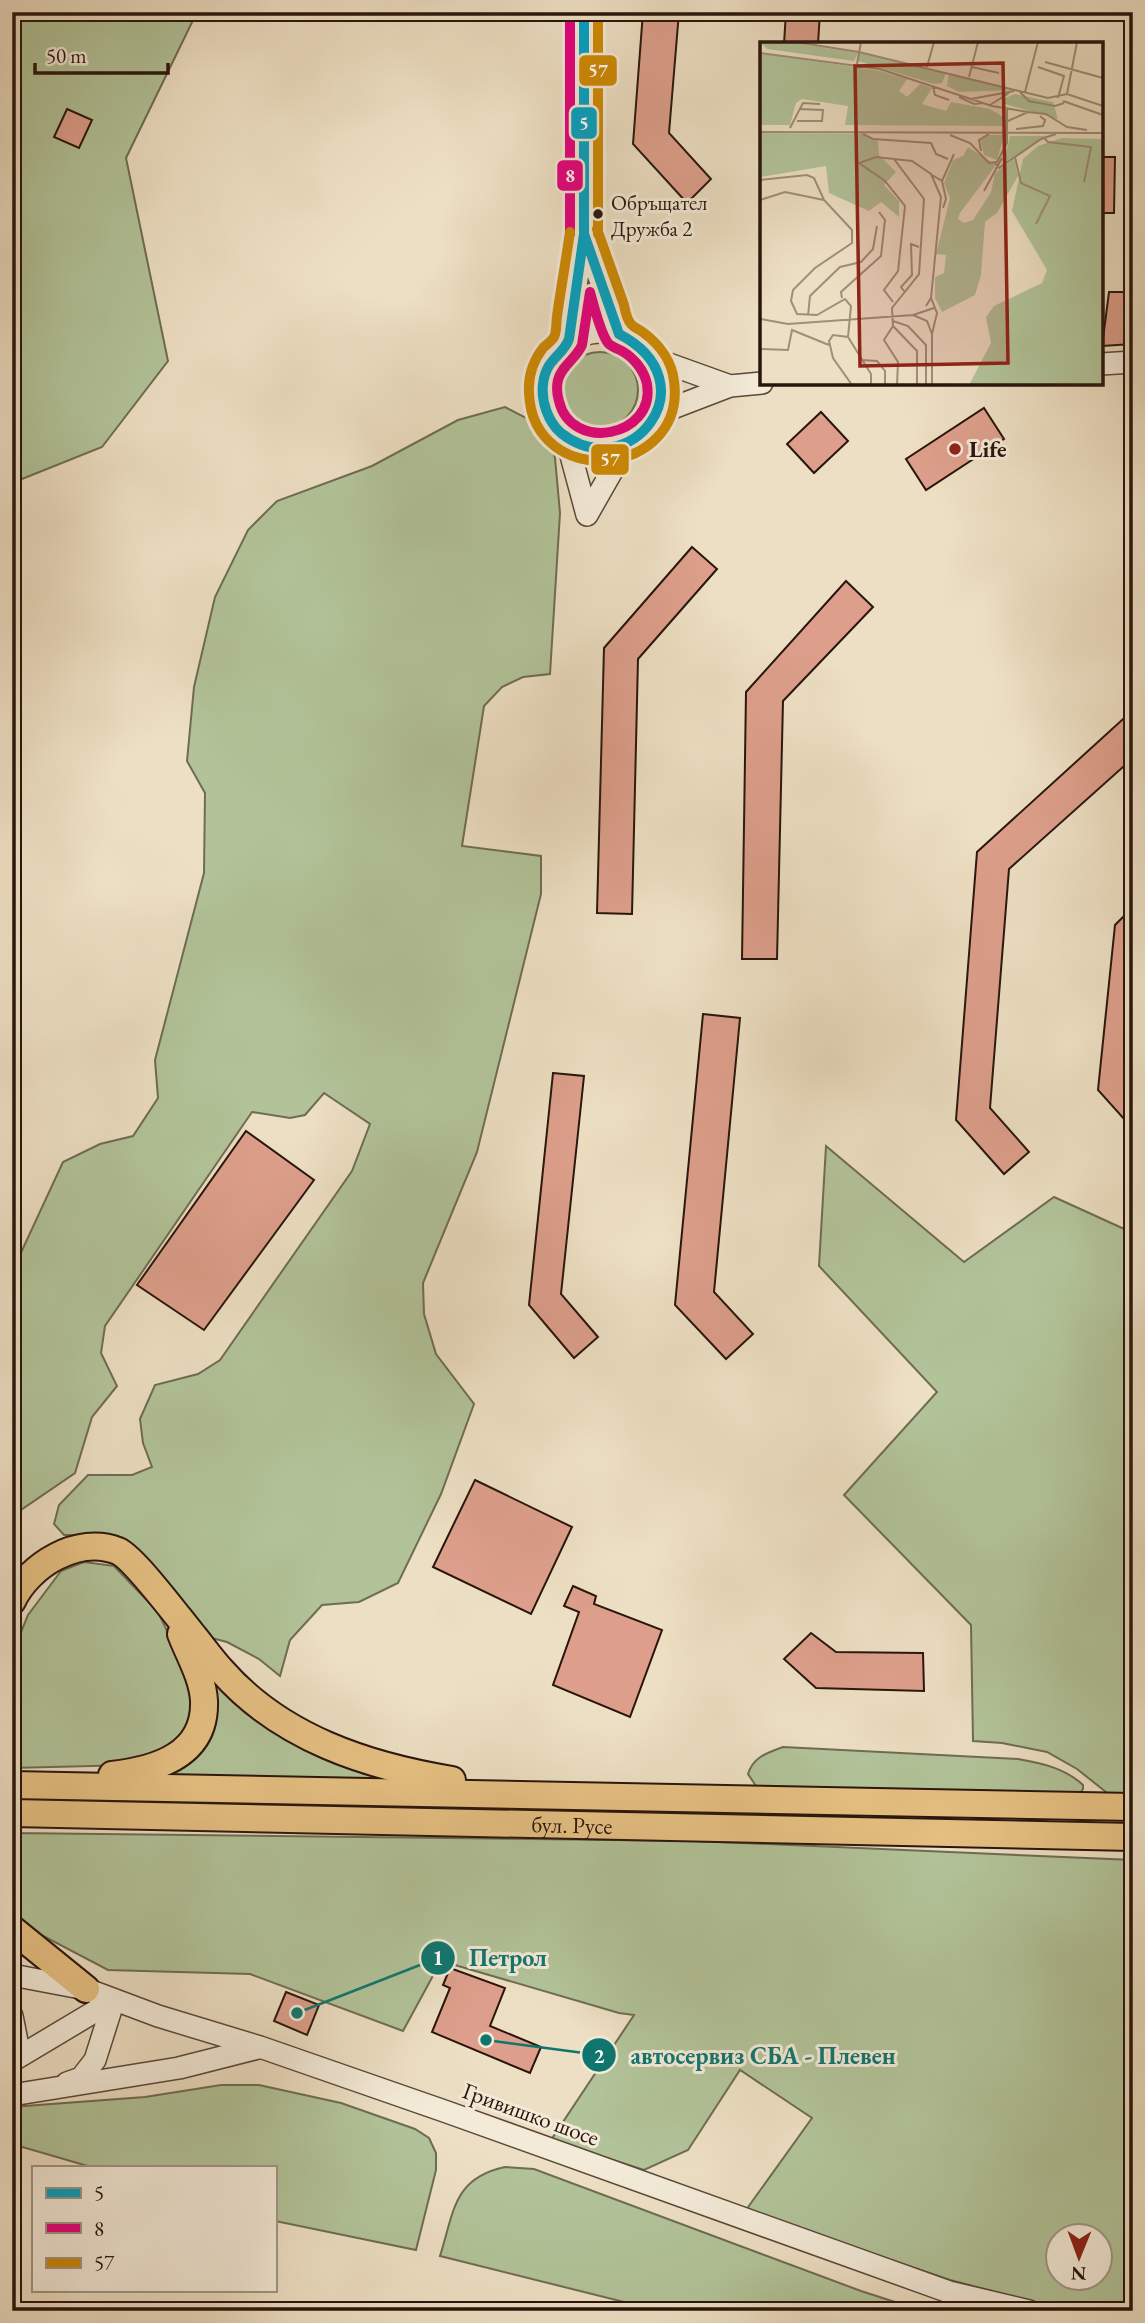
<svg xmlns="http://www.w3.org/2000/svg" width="1145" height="2323" viewBox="0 0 1145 2323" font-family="'EB Garamond',serif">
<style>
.green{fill:#b2c399;stroke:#6e6c53;stroke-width:2;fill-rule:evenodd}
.building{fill:#dd9f8b;stroke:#29150d;stroke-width:2}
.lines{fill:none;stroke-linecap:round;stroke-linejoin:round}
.minor-casing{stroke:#5a483a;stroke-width:24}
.major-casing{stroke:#29150d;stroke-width:30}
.minor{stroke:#f3ead8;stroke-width:21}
.major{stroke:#e6c082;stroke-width:26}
.bus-1-casing{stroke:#f3ead8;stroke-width:16}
.bus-2-casing{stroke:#f3ead8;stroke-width:16}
.bus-3-casing{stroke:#f3ead8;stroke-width:16}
.bus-1{stroke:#02a2c4;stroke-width:10}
.bus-2{stroke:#e5007d;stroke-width:10}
.bus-3{stroke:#ce8903;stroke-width:10}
.bus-dot{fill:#29150d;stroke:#f3ead8;stroke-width:2.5}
.poi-dot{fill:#8f2418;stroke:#f3ead8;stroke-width:2.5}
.labels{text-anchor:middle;stroke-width:6;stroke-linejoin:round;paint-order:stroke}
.bus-label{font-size:21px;fill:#29150d;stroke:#f3ead8;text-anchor:start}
.poi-label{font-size:23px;font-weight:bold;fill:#29150d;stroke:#f3ead8;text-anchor:start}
.street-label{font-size:23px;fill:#29150d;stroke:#f3ead8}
.inset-road{fill:none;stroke:#9f8e7a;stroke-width:2}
.view{fill:#8f2418;fill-opacity:0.15;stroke:#8f2418;stroke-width:3.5}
.inset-edge{fill:none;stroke:#29150d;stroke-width:3.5}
.leader{fill:none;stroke:#0f766e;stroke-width:2.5}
.callout-dot{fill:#0f766e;stroke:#f3ead8;stroke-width:2.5}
.mark-label{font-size:21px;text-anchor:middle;font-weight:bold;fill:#fff}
.callout-label{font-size:24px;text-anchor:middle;font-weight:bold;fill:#0f766e;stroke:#f3ead8;stroke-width:6;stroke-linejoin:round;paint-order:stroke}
.line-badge{stroke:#f3ead8;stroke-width:2.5}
.badge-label{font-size:19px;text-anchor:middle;font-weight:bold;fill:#fff}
</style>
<rect width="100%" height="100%" fill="#eddfc3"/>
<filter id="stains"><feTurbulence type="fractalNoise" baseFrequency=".00286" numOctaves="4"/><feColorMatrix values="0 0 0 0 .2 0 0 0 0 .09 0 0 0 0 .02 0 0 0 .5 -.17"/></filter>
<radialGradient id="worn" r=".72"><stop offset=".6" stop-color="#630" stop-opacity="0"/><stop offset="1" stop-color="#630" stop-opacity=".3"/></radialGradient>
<g class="green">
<polygon points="12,12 197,12 126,158 168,361 102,447 12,483"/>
<circle cx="600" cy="390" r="38"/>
<polygon points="505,407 534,422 550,439 555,458 560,513 550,674 523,677 502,687 484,706 462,846 541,856 541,894 477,1152 423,1283 424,1314 436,1354 474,1404 441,1494 398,1583 359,1602 322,1605 290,1640 280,1676 259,1659 227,1642 200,1635 128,1545 81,1535 64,1535 54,1524 59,1505 88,1475 132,1475 152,1467 143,1443 140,1419 155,1385 198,1374 220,1360 352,1171 370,1124 324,1093 305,1115 290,1118 252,1112 105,1326 101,1353 117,1386 92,1417 75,1473 12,1516 12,1272 63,1162 100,1144 133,1136 158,1098 155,1060 204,873 205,793 187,761 194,687 215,597 248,530 277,501 372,466 458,420"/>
<polygon points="826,1146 964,1262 1054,1197 1133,1233 1133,1797 1111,1796 1077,1769 1047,1752 1002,1743 973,1741 971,1625 844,1495 937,1392 819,1266"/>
<polygon points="84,1562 114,1566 158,1612 193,1685 195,1713 184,1738 132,1765 12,1768 12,1654 28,1615 61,1571"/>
<polygon points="198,1652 395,1779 153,1777 195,1753"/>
<path d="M783,1747L1018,1759C1041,1763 1065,1768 1083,1785V1789L1080,1793L1071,1794L756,1786L748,1774C753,1757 767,1753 783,1747Z"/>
<path d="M12,1833L696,1841L1133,1860V2311H1069L950,2280L746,2210L812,2118L740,2070L688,2150L644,2170L551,2140L634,2015L619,2013L441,1961L403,2031L250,1974L108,1970L26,1927L12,1915ZM1058,2236H1100V2278H1058Z"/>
<polygon points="221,2085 259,2085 341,2103 415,2129 429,2138 436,2153 436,2170 416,2250 275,2221 275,2167 91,2167 12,2144 12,2107 145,2097"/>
<path d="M505,2167L534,2169L861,2291L923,2311H660L440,2256C454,2212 453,2178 505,2167Z"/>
</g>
<g class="building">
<polygon points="643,12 679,12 669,133 711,179 687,203 633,144"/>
<polygon points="786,12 820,12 818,44 784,44"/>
<polygon points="67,109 92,120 79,148 54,137"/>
<polygon points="1101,157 1115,157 1114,213 1101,213"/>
<polygon points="1109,292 1133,292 1133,344 1102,346"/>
<polygon points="984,408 1004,439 926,490 906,459"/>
<polygon points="821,412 848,441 814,473 787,444"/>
<polygon points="692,547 717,569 638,659 632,914 597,913 604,648"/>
<polygon points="846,581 873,607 783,701 777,959 742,959 746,692"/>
<polygon points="1133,710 1133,758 1009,869 990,1108 1029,1152 1004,1174 956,1120 977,852"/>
<polygon points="1133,907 1133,1044 1128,1081 1133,1087 1133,1129 1098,1090 1115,925"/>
<polygon points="703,1014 740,1018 714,1292 753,1334 726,1359 675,1305"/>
<polygon points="553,1073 584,1076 561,1294 598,1337 574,1358 529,1305"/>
<polygon points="246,1131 314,1180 204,1330 137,1285"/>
<polygon points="475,1480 572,1527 531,1614 433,1567"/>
<polygon points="573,1586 596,1596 594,1604 662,1630 630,1717 553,1685 579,1612 564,1606"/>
<polygon points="811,1633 836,1652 923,1653 924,1691 816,1688 784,1659"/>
<polygon points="450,1968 505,1988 490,2026 541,2047 530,2073 432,2032 450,1988 443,1985"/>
<polygon points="286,1992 319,2005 307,2035 274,2021"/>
</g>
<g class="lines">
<g class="minor-casing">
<g id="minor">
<polyline points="584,12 584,234"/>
<circle cx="602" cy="391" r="59"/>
<polyline points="567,344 584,234 619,334"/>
<polyline points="652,358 730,386"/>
<polyline points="1101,364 1133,362"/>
<polyline points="657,414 730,386 762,383"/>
<polyline points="566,437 587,515 628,443"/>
<polyline points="12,1975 86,1989 158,2016 260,2047 447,2112 949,2292 1029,2311"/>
<polyline points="12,2016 18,2046 12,2053"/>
<polyline points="12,2061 114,2000"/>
<polyline points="67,2083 81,2078 95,2060 114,2000"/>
<polyline points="12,2095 179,2068 258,2048"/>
</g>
</g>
<g class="major-casing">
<g id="major">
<path d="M12,1601C29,1565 78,1535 118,1551C134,1558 178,1617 192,1634C202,1646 211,1659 222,1671C281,1738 367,1766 452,1780"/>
<path d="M112,1775C156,1770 206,1755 204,1701C203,1678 189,1655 181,1634"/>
<polyline points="12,1785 1133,1807"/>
<path id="s1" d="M12,1813L1133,1837"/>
<polyline points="12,1929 86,1989"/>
</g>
</g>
<use href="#minor" class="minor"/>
<use href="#major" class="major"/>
<g class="bus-1-casing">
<g id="bus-1">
<polyline points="584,12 584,234"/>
<path d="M584,234L619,334C713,383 629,487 561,433C548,422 541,401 543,384C546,358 563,356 569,339Z"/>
</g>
</g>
<g class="bus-2-casing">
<g id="bus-2">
<polyline points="570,12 570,234"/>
<path d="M590,292C594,306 600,332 608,343C611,347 617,348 622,351C634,358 644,370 647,384C656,437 571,453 559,401C557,394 556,388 558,380C562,365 576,359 582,345Z"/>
</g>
</g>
<g class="bus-3-casing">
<g id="bus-3">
<polyline points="598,12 598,234"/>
<path d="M570,232C566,260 561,288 557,316C556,322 557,332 554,337C552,341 546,345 543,348C533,361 528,377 529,393C533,492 687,477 674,381C672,362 660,345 644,333C641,330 634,328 631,324C627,320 625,310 624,305C615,280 606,254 597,229"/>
</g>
</g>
<use href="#bus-1" class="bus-1"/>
<use href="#bus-2" class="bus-2"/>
<use href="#bus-3" class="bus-3"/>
</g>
<circle class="bus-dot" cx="598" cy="214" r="6"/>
<circle class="poi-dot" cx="955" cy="449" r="7"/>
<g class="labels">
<g class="bus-label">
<text x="611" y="210">Обръщател<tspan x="611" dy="26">Дружба 2</tspan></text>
</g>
<g class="poi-label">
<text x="969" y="457">Life</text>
</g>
<g class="street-label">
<text dy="8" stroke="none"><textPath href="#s1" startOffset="560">бул. Русе</textPath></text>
<text transform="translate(531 2114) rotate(20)" y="8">Гривишко шосе</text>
</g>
</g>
<g transform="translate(760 42)">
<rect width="343" height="343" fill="#eddfc3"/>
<path d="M0,0H28L98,11L94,19L7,7ZM0,11L120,29L147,37L139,49L147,55L160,42L172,46L162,62L186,69L191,60L230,67L245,76L246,84L85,83L88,64L42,57L36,61L30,83H0ZM100,11L186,31L182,41L174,42L98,19ZM189,31L255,48L199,50L187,44ZM255,52L293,60L298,77L245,62L243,57ZM0,91L100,92L118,99L119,113L136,130L124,143L139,159V175L121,160L109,169L69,151L66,124L0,135ZM227,93H244L237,118L224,113L220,97ZM250,94H287L243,124ZM302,96L343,97V343H209L231,301L226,275L234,264L282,241L287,228L252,169L263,117L278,104ZM208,105L236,123L200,171L198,177L204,181L213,178L231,150L235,131L254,117L258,134L237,171L225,180L221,233L215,253L182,270L175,256V235L184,231L186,213L176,212L190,156L184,141L193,118L203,114Z" fill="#b2c399"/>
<path class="inset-road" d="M35,0L99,10L288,56L307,52L343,64M0,11L120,27L232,64L268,70M285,20L343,36M97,22L101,0M167,25L174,0M212,25L239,31M278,25L304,34L298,56M209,35L218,0M173,45L175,53L189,58M260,50L269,59L295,64L304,61M265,50L278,0M307,52L317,0M199,55L214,62L223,61M211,57L254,49M303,59L343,73M230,63L249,51M37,79H62L63,68L39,67M248,79L268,70L286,72L307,85L327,88M30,86L43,61L60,62M256,87L283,84L285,78L280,74M0,90L343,91M101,91L113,97L171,101L176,112L188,117M190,93L210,101L229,121L237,120L247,101V67M284,96L288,100L331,105L324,140M221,109L219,98L229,92M255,115L261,141L290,154L276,182M235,121L239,126L281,97L296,92M172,133L182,139L186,157L183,166M0,138L47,133L54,136L64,158L92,188V201L55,226L33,248L31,259L37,272L57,273L85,257L91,264L88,295M182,139L194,112M224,149L242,116M0,158L25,150L64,158M144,249L141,245L152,233L151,202L159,205M82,256L81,250L121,214L125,178L119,170M133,260L124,248L138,229L145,164L125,139L99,121L116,115L134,117M153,273L167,279L172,292L177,271L171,256L166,264M48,274L50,254L80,225L101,220L113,207L117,184M0,277L28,282L153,273L174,266M133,279L148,284L166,303V343M133,284L124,298L138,320L137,343M172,292V343M0,307L28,308L32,288L69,303M102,318L117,319L125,329V343M92,343L73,316L69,299L73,293L88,295L111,332V343M157,343V309L133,284L132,266L159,232L164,157L134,117L152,119L171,132L181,155L171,256"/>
<path class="view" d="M243,21L248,321L100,324L95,24Z"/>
<rect width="343" height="343" class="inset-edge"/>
</g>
<path class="leader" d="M297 2013L438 1958M486 2040L599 2055"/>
<g class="callout-dot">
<circle cx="297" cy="2013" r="7"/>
<circle cx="486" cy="2040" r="7"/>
<circle cx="438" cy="1958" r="18"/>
<circle cx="599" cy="2055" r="18"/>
</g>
<g class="mark-label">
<text x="438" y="1965">1</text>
<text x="599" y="2063">2</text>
</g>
<g class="callout-label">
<text x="508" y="1966">Петрол</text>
<text x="763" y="2064">автосервиз СБА - Плевен</text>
</g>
<g class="line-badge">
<rect x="578" y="54" width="40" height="33" rx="7" fill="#ce8903"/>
<rect x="570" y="106" width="28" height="34" rx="7" fill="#02a2c4"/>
<rect x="556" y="159" width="28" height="33" rx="7" fill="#e5007d"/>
<rect x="590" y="443" width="40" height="33" rx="7" fill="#ce8903"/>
</g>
<g class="badge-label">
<text x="598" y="77">57</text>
<text x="584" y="130">5</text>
<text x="570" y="182">8</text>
<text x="610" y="466">57</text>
</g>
<rect width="1145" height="2323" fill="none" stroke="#eddfc3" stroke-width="42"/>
<rect x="14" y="14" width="1117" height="2295" fill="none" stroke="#29150d" stroke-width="3.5"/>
<rect x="21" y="21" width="1103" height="2281" fill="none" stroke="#29150d" stroke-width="2"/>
<rect x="32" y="2166" width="245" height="126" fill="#f3ead8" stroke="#a29587" stroke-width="2"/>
<rect x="46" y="2188" width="35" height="10" fill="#02a2c4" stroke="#a29587" stroke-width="2"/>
<text x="94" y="2200" font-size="21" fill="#29150d">5</text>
<rect x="46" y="2223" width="35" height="10" fill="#e5007d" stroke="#a29587" stroke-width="2"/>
<text x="94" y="2236" font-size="21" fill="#29150d">8</text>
<rect x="46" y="2258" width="35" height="10" fill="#ce8903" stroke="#a29587" stroke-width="2"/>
<text x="94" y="2270" font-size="21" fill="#29150d">57</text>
<g transform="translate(1079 2257) rotate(181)"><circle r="33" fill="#f3ead8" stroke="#a29587" stroke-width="2"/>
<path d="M0-5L12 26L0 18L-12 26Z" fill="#8f2418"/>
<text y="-10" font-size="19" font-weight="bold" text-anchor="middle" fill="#29150d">N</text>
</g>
<path d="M35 63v10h133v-10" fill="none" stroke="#29150d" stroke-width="3.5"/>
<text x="46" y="63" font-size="21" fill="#29150d" stroke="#f3ead8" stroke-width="5" paint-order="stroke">50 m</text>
<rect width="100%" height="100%" filter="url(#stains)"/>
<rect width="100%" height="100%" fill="url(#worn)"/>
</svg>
